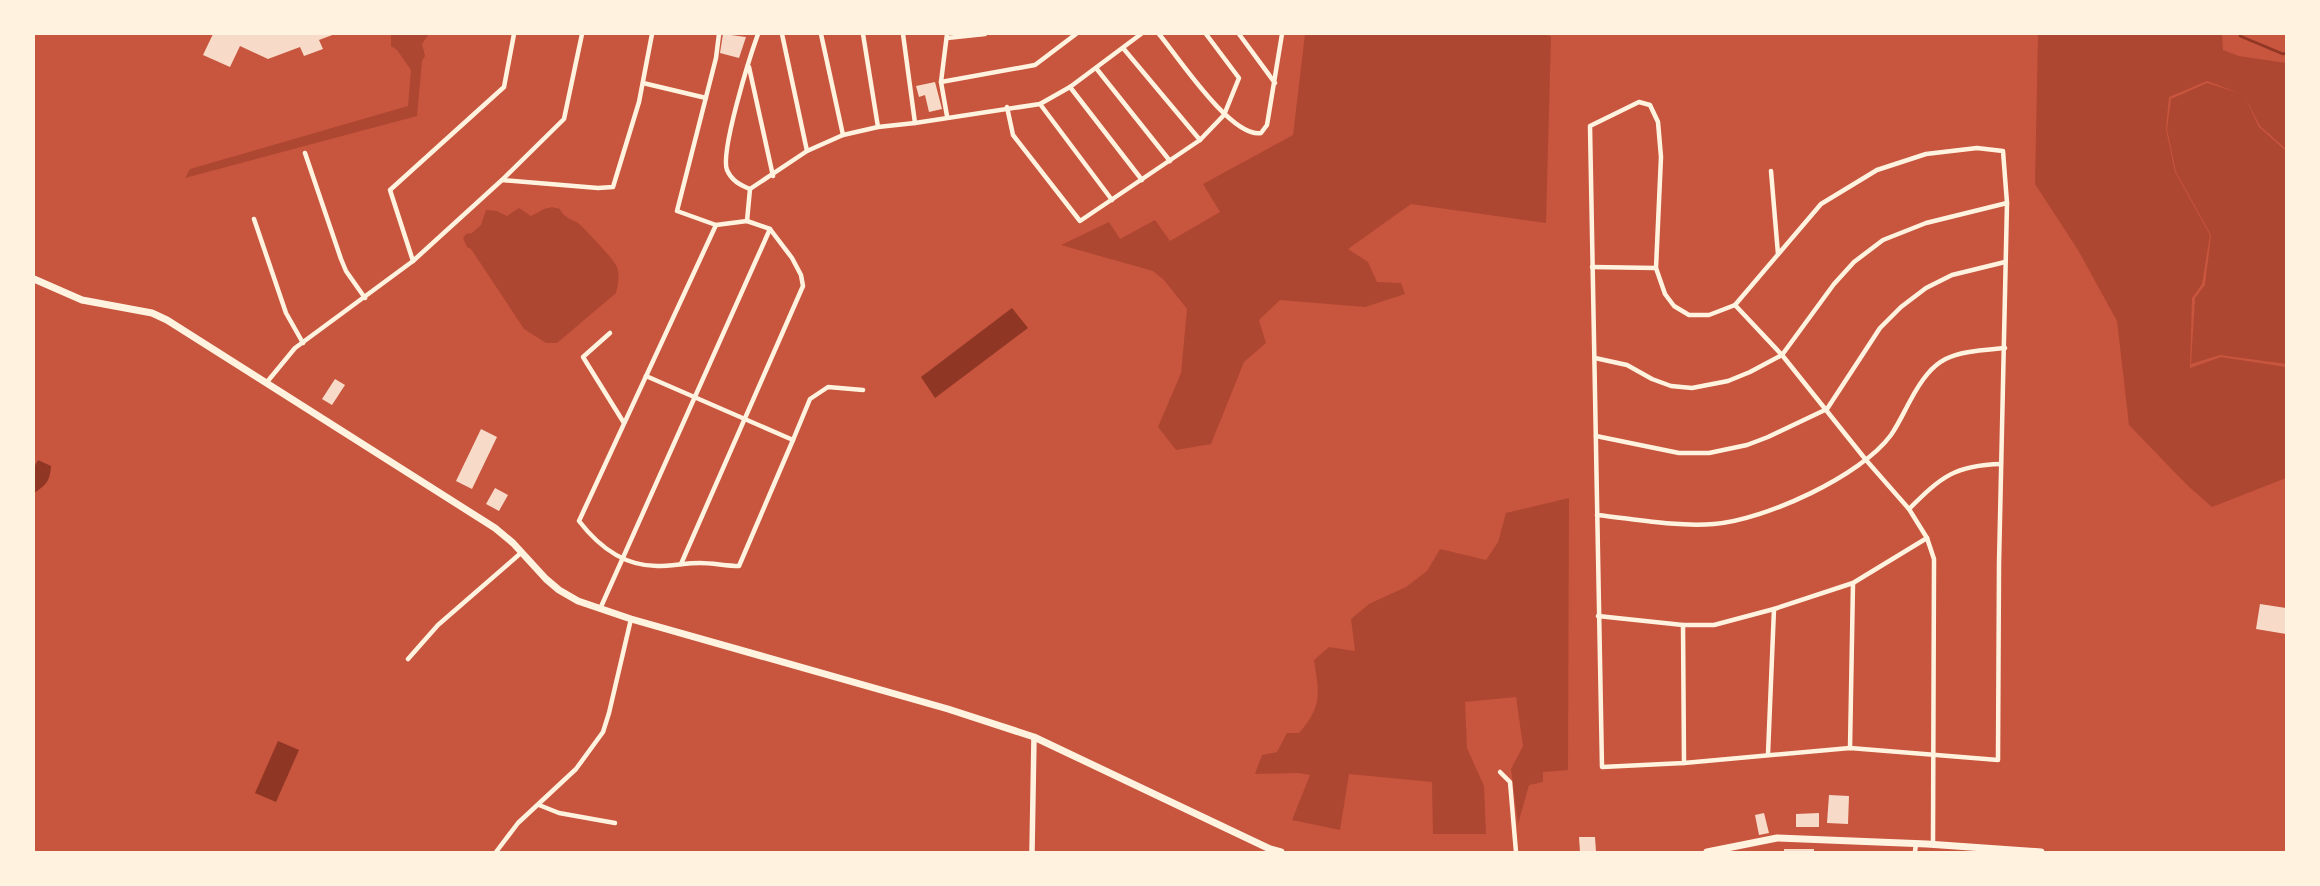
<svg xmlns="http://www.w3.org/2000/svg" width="2320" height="886" viewBox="0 0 2320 886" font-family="'Noto Sans',sans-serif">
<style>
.green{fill:#ae4732}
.water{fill:#8f3625}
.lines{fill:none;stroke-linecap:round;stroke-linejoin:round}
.stream{stroke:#8f3625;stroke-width:2.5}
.building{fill:#f7dbc8}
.minor{stroke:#fff3e0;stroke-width:4.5}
.tertiary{stroke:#fff3e0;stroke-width:5.5}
.primary{stroke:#fff3e0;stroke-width:7}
</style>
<rect width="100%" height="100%" fill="#c8553d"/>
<g class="green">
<polygon points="391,34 429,34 422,44 425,56 422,61 417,116 185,178 190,169 408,106 411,70 397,50 391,46"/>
<polygon points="1305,34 1541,34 1551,36 1546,223 1411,204 1348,249 1368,262 1377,282 1401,283 1405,294 1365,307 1280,300 1259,320 1266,343 1244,362 1211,444 1176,450 1158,427 1181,373 1187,309 1164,280 1153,271 1061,245 1109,222 1120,239 1155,220 1170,241 1220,212 1203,184 1293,135"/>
<polygon points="2038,34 2222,34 2223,50 2239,56 2286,63 2286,149 2260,126 2244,95 2259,127 2286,151 2286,364 2220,355 2191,364 2195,298 2205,285 2211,235 2176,172 2167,129 2171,99 2207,83 2242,94 2207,81 2169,97 2166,129 2175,172 2210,235 2202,284 2192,298 2190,368 2221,357 2286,367 2286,478 2212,507 2187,485 2129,425 2117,321 2078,250 2035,184"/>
<path d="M552,207L560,209C563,217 571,219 578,223C584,228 614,259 617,267C620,274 618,286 616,293L557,343H546L524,329L471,249L467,247L463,238L466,234L472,233L481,225L486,210L497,211L507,216L519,208L531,216L544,209Z"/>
<path d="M1569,498L1568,770L1543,772V782L1529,785L1518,824L1511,769L1523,746L1516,697L1465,702L1467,748L1484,786L1486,834H1433L1432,782L1349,774L1340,830L1292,820L1310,775L1298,773L1255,774L1262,755L1277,752L1287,733H1299C1323,706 1319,693 1314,660L1329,647L1355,651L1351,619L1369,604L1406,587L1427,571L1440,549L1486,560L1498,542L1506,513Z"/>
</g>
<g class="water">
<polygon points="1012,308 1028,328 935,398 921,377"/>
<path d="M38,460L51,466C50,481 46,485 34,493V467Z"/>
<polygon points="278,741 299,750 276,802 255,793"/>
</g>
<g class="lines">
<polyline class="stream" points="2240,34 2240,36 2283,54 2286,53"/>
</g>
<g class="building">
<polygon points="213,34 335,34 319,40 323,49 304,56 300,47 268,59 240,46 230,67 203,55"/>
<polygon points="723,34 746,37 739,58 720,53"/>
<polygon points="935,82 942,109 929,112 925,95 919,97 916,86"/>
<polygon points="335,379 345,385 332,405 322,399"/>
<polygon points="481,429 497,437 472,489 456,481"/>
<polygon points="495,488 508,495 499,511 486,504"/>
<polygon points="2260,604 2286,608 2286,634 2256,629"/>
<polygon points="1829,795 1849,796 1848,824 1827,823"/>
<polygon points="1764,813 1769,833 1759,835 1755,815"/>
<polygon points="1819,813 1819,827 1796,827 1796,814"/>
<polygon points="1579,837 1595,837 1596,852 1580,852"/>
<rect x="1784" y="849" width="30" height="3"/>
</g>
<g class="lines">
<g class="minor">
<polyline points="782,34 807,151"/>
<polyline points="821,34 843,135"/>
<polyline points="863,34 878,127"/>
<polyline points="903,34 915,123"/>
<path d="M1159,34C1178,57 1231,138 1261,133L1267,125L1282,34"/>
<polyline points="1239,34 1275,83"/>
<polyline points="947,38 985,34"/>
<polyline points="1123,48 1200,140"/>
<polyline points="749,67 773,176"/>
<polyline points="1096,68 1170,161"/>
<polyline points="941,82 1035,65 1076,34"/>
<polyline points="643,83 706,98"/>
<polyline points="1070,87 1142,180"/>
<polygon points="1639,102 1650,105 1658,122 1661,157 1656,268 1665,294 1674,306 1689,315 1709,315 1735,305 1821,204 1877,170 1926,154 1977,148 2003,151 2007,203 1999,564 1998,760 1850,748 1684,763 1602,767 1590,126"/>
<polyline points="1040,104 1112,200"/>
<polyline points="1007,107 1013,135 1080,221 1200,140 1224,115 1239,78 1206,34"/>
<polyline points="947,116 941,82 947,34"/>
<polyline points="305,153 341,259 346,271 365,298"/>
<polyline points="1771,171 1778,254"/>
<polyline points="502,180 598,188 613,187 639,102 652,34"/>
<polyline points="750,189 807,151 843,135 878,127 915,123 1040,104 1070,87 1141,34"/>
<path d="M750,189C740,185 732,181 727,170C720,152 750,56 758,34"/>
<polyline points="254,219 286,313 303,343"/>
<polyline points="747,221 750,189"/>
<path d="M716,225L579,521C599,547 624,566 657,566C672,566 686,563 700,563C713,563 726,566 739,566L793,440"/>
<polyline points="413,261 390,190 504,87 514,34"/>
<polyline points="1592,267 1656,268"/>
<polyline points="1735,305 1782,355 1866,460 1909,509 1927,538 1934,559 1933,844"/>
<polyline points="610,333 583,357 624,423"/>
<polyline points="1595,358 1627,365 1652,379 1671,386 1692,388 1728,381 1750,372 1782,355 1834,284 1854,262 1883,240 1926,223 2007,203"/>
<polyline points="646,376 793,440 810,399 828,387 863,390"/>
<polyline points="267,382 295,348 413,261 502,180 564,119 582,34"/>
<polyline points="1596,436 1679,453 1709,453 1747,445 1768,437 1827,409 1880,328 1901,307 1926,288 1952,275 2005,262"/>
<path d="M1909,509C1941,477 1955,465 2001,464"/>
<path d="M1597,515C1635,519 1676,527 1714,524C1765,520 1861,476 1891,435C1898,425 1904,412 1910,401C1936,352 1953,353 2005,348"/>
<polyline points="681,564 803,286 801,275 792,258 770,229 747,221 716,225 677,211 716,58 719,34"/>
<polyline points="600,609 770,229"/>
<polyline points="1598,616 1683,625 1714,625 1774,609 1853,583 1927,538"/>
<polyline points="1683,625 1684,763"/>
<polyline points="408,659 438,625 522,552"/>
<polyline points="1850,748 1853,583"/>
<polyline points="1768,754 1774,609"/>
<polyline points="1500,772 1510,782 1516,852"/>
<polyline points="539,805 559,813 615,823"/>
<polyline points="496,852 518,823 576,769 603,732 609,713 631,619"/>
<polyline points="1915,852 1916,843"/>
</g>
<polyline class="tertiary" points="1032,852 1034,737"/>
<g class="primary">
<polyline points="34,279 82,300 152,313 167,320 495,528 513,543 546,579 559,590 578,601 631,619 948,709 1034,737 1270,849 1281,852"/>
<polyline points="1707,852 1777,838 1927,844 2041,852"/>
</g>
</g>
<rect width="2320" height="886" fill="none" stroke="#fff3e0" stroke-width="70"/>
</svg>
